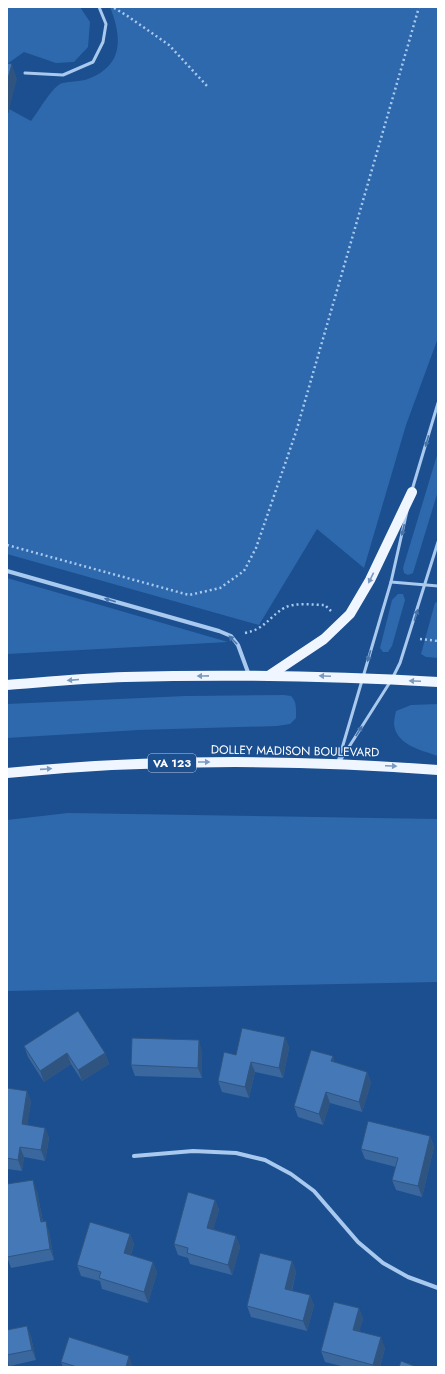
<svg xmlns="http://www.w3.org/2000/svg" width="445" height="1374" viewBox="0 0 445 1374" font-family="Jost,sans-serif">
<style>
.green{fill:#2e69ad}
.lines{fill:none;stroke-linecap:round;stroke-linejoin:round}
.path{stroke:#a9c9ee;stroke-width:2.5;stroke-dasharray:2 3;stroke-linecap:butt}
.lane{stroke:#a9c9ee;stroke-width:3}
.street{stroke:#a9c9ee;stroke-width:4}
.primary{stroke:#f0f6ff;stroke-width:10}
.wall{fill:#3a679d}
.shaded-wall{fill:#305480}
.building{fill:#4478b7;stroke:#305480}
.oneway{fill:#4674ac}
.oneway2{fill:#7b9ac1}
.labels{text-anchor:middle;stroke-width:3;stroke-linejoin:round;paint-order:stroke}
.shield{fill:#1b4f8f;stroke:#bbcadd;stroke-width:1}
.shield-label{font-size:11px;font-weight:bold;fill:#fff}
.street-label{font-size:12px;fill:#fff;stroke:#1b4f8f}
</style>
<rect width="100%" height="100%" fill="#1b4f8f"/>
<g class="green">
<polygon points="7,7 15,8 16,7 80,7 90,22 88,47 74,62 56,63 24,52 7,64"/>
<path d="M110,7H438V338L406,425L364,568L317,529L259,625L7,554V117L9,109L31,121C38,112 51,89 60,84C67,81 77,82 85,80C123,67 123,40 110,7Z"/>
<polygon points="438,452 438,491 413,573 408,575 404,573 403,568"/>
<polygon points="7,578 228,642 7,654"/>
<polygon points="398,594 403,594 405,600 392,646 388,652 383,652 380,648 392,600"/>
<polygon points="438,601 438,658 426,657 421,654 435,603"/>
<path d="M284,695L291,696C297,702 296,709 296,718L290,724L277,726L138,730L7,738V704L186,696Z"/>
<path d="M438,704V756C421,750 396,745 394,724C394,720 395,715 396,711L411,705Z"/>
<polygon points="68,813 438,819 438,982 7,991 7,820"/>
</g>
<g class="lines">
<g class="path">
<polyline points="114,8 126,15 169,45 208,87"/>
<polyline points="7,545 189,595 220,588 244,571 256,548 296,432 419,7"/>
<path d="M245,633C265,629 268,618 284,608C295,602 313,605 325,605L331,611"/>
<polyline points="420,639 438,641"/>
</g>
<g class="lane">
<polyline points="25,73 63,75 93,62 103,42 106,24 99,7"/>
<polyline points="412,490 438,403"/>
<polyline points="391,582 438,586"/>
<polyline points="340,761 392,679 400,663 438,542"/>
<polyline points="338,762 391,582 407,511"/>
</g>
<g class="street">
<polyline points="7,571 219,631 231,636 238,645 249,675"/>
<polyline points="134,1156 193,1151 236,1153 265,1160 291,1174 314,1191 358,1242 383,1263 408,1277 438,1288"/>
</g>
<g class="primary">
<polyline points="270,675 324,639 350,614 370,580 412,492"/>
<path d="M7,685C46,682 86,678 125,677C230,674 334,676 438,682"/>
<path d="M7,773C150,759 294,759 438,770"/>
</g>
</g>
<g class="wall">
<polygon points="285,1037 289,1048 283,1078 255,1072 249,1098 222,1092 218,1081 236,1055"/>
<polygon points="24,1046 105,1053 109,1064 82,1081 71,1064 44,1082 28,1057"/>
<polygon points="202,1051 202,1078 135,1076 131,1065"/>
<polygon points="335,1062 367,1072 371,1083 362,1112 330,1103 323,1125 298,1117 294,1106"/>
<polygon points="7,1088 27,1091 31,1102 27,1125 45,1128 49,1138 45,1161 24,1157 22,1171 7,1169"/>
<polygon points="430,1136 434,1147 422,1197 396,1190 392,1180 396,1167 365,1159 361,1149"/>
<polygon points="37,1191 43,1222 49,1232 54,1260 11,1268 7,1257"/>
<polygon points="215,1200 219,1210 213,1229 236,1236 240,1247 232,1275 190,1264 188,1258 178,1255 174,1244"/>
<polygon points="130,1234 134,1244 131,1255 153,1262 157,1273 148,1303 102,1289 100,1281 81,1276 77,1265"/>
<polygon points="292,1261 296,1272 292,1291 310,1295 314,1306 307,1331 251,1317 247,1306"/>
<polygon points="359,1308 363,1319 359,1331 385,1348 380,1367 345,1367 325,1362 321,1351"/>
<polygon points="27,1326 31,1337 36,1360 10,1366 10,1367 7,1367 7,1330"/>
<polygon points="61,1362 133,1367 63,1367"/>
</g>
<g class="shaded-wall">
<polygon points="12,64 17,79 7,118 7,82"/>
<polygon points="285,1037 289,1048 283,1078 279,1068"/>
<polygon points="199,1040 202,1051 202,1078 198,1068"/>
<polygon points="67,1053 71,1064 44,1082 40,1071"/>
<polygon points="105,1053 109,1064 82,1081 78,1070"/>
<polygon points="333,1056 337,1067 331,1061"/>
<polygon points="251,1062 255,1072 249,1098 245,1087"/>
<polygon points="367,1072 371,1083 362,1112 359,1102"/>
<polygon points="27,1091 31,1102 26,1135 22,1124"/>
<polygon points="326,1092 330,1103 323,1125 319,1114"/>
<polygon points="45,1128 49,1138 45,1161 41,1150"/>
<polygon points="430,1136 434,1147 422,1197 418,1186"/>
<polygon points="20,1147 24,1157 22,1171 18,1160"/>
<polygon points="33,1180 37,1191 45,1233 41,1222"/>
<polygon points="215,1200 219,1210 211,1238 207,1228"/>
<polygon points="46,1221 49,1232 54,1260 50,1249"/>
<polygon points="130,1234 134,1244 128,1264 124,1253"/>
<polygon points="236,1236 240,1247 232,1275 228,1265"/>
<polygon points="292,1261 296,1272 289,1300 285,1289"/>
<polygon points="153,1262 157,1273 148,1303 144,1292"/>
<polygon points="310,1295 314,1306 307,1331 303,1321"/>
<polygon points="359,1308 363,1319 357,1340 353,1330"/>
<polygon points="27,1326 31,1337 36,1360 32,1350"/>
<polygon points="381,1337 385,1348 380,1367 374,1367 373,1365"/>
<polygon points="129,1356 133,1367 126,1367"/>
</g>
<g class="building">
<polygon points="7,63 12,64 7,82"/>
<polygon points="78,1011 105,1053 78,1070 67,1053 40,1071 24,1046"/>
<polygon points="242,1028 285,1037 279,1068 251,1062 245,1087 218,1081 224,1052 236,1055"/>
<polygon points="132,1038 199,1040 198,1068 131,1065"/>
<polygon points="311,1050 333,1056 331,1061 367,1072 359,1102 326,1092 319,1114 294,1106"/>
<polygon points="7,1088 27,1091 22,1124 45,1128 41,1150 20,1147 18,1160 7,1158"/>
<polygon points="368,1121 430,1136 418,1186 392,1180 398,1158 361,1149"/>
<polygon points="33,1180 41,1222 46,1221 50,1249 7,1257 7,1184"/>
<polygon points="188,1192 215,1200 207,1228 236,1236 228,1265 187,1253 188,1248 174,1244"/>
<polygon points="90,1222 130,1234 124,1253 153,1262 144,1292 99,1278 101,1272 77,1265"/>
<polygon points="260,1253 292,1261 285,1289 310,1295 303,1321 247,1306"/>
<polygon points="334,1302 359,1308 353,1330 381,1337 373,1365 321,1351"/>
<polygon points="27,1326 32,1350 7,1355 7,1330"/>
<polygon points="69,1337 129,1356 126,1367 77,1367 61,1362"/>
<polygon points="7,1359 9,1367 7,1367"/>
<polygon points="401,1361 417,1367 399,1367"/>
</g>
<defs><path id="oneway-solid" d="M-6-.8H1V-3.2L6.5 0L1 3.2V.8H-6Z"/></defs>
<g class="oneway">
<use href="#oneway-solid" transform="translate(427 441) rotate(106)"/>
<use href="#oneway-solid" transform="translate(403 530) rotate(103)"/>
<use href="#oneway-solid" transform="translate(110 600) rotate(-164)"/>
<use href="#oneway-solid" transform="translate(416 615) rotate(-73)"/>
<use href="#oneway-solid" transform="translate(233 640) rotate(-134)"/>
<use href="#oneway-solid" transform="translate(369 656) rotate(106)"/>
<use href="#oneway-solid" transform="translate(359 731) rotate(-58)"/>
</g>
<g class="oneway2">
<use href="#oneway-solid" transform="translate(371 578) rotate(116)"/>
<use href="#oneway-solid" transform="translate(203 676) rotate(179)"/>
<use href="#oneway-solid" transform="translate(325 676) rotate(-177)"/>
<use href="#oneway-solid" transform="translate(73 680) rotate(175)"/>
<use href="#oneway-solid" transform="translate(415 681) rotate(-177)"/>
<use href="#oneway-solid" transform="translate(204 762)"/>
<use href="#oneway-solid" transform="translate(391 766) rotate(3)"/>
<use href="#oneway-solid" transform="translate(46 769) rotate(-4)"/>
</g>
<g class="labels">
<rect class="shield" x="148" y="754" width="48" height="18" rx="3"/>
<g class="shield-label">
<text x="172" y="767">VA 123</text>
</g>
<g class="street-label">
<text transform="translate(295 751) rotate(1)" y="4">DOLLEY MADISON BOULEVARD</text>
</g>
</g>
<rect width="445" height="1374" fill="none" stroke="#ffffff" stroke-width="16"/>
</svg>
